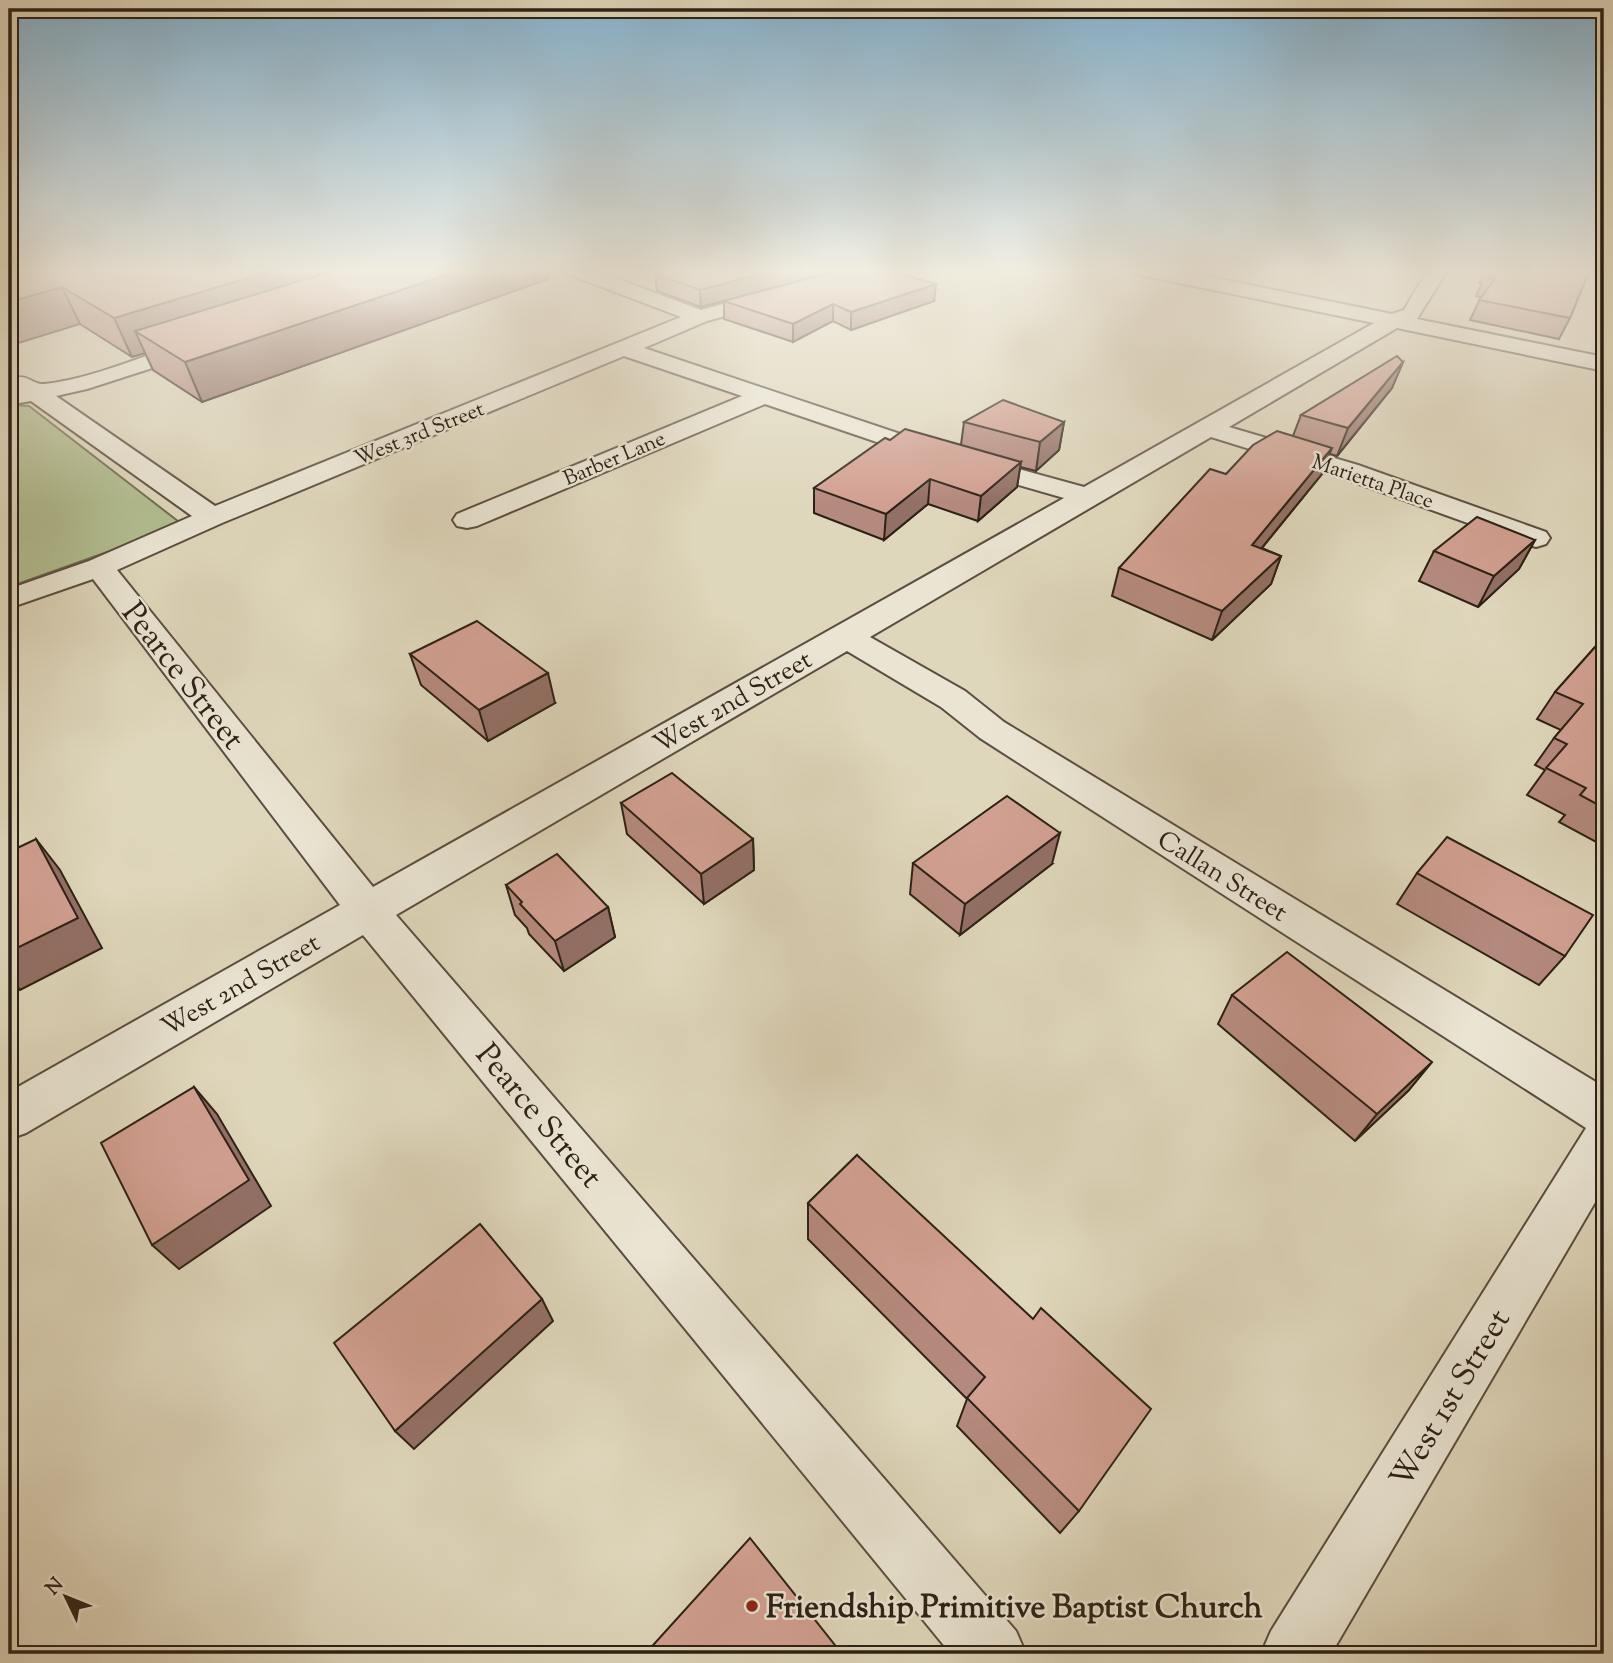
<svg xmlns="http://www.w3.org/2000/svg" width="1613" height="1663" viewBox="0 0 1613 1663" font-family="'Sorts Mill Goudy',serif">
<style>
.green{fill:#b2be91;stroke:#707054;stroke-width:2}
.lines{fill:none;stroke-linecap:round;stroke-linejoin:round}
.minor-casing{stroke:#5a4e40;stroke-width:4}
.minor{fill:#eae5d3;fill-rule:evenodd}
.wall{fill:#b58a7e;stroke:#2d2116;stroke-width:2}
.shaded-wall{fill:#937066;stroke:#2d2116;stroke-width:2}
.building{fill:#d2a092;stroke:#2d2116;stroke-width:2}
.poi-dot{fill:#8f2418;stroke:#eae5d3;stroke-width:2.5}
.labels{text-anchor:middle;stroke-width:5;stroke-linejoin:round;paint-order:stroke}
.far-street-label{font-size:21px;fill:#2d2116;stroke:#eae5d3}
.street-label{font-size:26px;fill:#2d2116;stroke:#eae5d3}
.near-street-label{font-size:32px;fill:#2d2116;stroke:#eae5d3}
.near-poi-label{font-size:32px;font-weight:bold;fill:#2d2116;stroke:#eae5d3;text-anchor:start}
</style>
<rect width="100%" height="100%" fill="#dfd7bc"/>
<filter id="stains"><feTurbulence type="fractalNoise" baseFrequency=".00286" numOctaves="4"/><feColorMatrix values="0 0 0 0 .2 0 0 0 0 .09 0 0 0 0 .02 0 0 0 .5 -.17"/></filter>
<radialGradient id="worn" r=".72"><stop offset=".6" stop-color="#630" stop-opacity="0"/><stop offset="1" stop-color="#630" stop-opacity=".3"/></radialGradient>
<polygon class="green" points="9,405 29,406 183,525 9,587"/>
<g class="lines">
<g class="minor-casing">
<path id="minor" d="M562,269H591L701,310L851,269H885L882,273L707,321L644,348L939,447L1084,487L1374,323L1140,275L1130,269H1171L1392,314L1404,310L1428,269H1448L1417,319L1604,357V371L1397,328L1229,427L1358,465L1546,532L1550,538L1546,544L1536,547L1526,544L1340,477L1211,437L870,637L965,691L1004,722L1604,1087V1187L1331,1654H1261L1271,1631L1586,1128L980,738L941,707L847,651L396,915L1016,1631L1026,1654H951L363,935L26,1133L9,1139V1092L340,905L93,579L9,608V589L89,561L192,516L31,401L9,405V391L16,389L10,383L14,378C29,374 32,385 44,384C88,380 146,355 189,341H205L208,346L205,351L87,389L56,396L215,506L681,317L565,273ZM624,356L742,396L457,514L453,520L457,526L467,528L477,526L765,404L921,457L1064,498L373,887L117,570L222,523Z"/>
</g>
<use href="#minor" class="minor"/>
</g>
<g class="wall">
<polygon points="9,269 548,279 202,402 153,370 145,353 132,357 80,324"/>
<polygon points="668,269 835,269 835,271 701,307 657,291 655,274"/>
<polygon points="1485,269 1590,269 1570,318 1559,339 1470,320 1481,297 1476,296 1482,283 1479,283"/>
<polygon points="887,270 934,301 851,330 833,321 793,342 724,319 724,301"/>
<polygon points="1403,362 1392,388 1337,456 1330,454 1322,474 1262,548 1281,556 1271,584 1212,640 1112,596 1119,568 1226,474 1293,436 1301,415"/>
<polygon points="964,422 1064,422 1059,450 1036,471 1020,467 1017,487 978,521 928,504 884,540 814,513 814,488 890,440 961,445"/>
<polygon points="1535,540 1519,569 1478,607 1419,581 1434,551"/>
<polygon points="1604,637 1604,835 1598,843 1559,822 1565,815 1527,795 1545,770 1535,765 1554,738 1561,730 1537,719 1555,692"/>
<polygon points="410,654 555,703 488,741 421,685"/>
<polygon points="621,803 753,839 754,870 704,904 627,834"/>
<polygon points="913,863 1052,864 960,935 910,894"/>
<polygon points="1417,873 1565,956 1539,985 1397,904"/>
<polygon points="506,885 608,907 615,937 564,971 529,934 527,928 515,915"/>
<polygon points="1232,995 1409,1090 1355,1141 1218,1024"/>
<polygon points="857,1155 1079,1511 1060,1533 957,1426 967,1399 808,1239 808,1203"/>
</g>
<g class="shaded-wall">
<polygon points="278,269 405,269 135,331 145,353 132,357 114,318"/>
<polygon points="464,269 546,269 548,279 202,402 185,362"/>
<polygon points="778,269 835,269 835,271 701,307 700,290"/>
<polygon points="936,284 934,301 851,330 851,312"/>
<polygon points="62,287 80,324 9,346 9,302"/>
<polygon points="833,304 833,321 793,342 793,324"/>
<polygon points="1403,362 1392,388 1337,456 1348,428"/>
<polygon points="1064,422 1059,450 1036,471 1040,442"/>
<polygon points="1332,448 1322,474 1242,572 1252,545"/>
<polygon points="1021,462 1017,487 978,521 981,496"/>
<polygon points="930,479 928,504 884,540 886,514"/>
<polygon points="1535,540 1519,569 1478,607 1494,576"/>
<polygon points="1281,556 1271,584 1212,640 1222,611"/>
<polygon points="548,673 555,703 488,741 479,710"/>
<polygon points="1060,833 1052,864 960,935 965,904"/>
<polygon points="36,839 60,870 102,948 20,990 9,977 9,952"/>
<polygon points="753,839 754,870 704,904 701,874"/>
<polygon points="608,907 615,937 564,971 555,941"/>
<polygon points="1432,1062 1409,1090 1355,1141 1377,1114"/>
<polygon points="194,1087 217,1114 271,1206 179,1269 152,1245"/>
<polygon points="542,1299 553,1321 414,1449 395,1431"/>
</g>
<g class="building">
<polygon points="9,269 278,269 114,318 62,287 9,302"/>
<polygon points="339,269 464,269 185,362 135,331"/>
<polygon points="668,269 778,269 700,290 655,274"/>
<polygon points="844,269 884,269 936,284 851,312 833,304 793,324 724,301"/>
<polygon points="1489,269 1590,269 1570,318 1479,300 1495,279 1485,277"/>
<polygon points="1397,356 1403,362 1348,428 1301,415"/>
<polygon points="1003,400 1064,422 1040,442 964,422"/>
<polygon points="905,429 1021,462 981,496 930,479 886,514 814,488 885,438 890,440"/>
<polygon points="1277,431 1332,448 1252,545 1281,556 1222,611 1119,568 1210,469 1226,474 1253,445"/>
<polygon points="1477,517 1535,540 1494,576 1434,551"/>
<polygon points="477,621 548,673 479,710 410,654"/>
<polygon points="1604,637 1604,808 1580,795 1586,788 1546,768 1567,744 1554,738 1583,704 1555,692"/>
<polygon points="672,773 753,839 701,874 621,803"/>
<polygon points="1007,796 1060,833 965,904 913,863"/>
<polygon points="1447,837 1593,915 1565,956 1417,873"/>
<polygon points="36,839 78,918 9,952 9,852"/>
<polygon points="557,854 608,907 555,941 520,904 522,902 506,885"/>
<polygon points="1287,952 1432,1062 1377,1114 1232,995"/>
<polygon points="194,1087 249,1180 152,1245 101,1143"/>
<polygon points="857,1155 1033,1319 1041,1308 1151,1409 1079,1511 967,1398 985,1377 808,1203"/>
<polygon points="480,1224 542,1299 395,1431 334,1343"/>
<polygon points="750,1538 842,1654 645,1654"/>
</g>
<linearGradient id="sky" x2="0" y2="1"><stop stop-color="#86b6d4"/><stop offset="0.54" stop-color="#f1ede1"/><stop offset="1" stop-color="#f1ede1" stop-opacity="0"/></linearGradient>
<rect width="1613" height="502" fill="url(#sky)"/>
<circle class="poi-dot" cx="752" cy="1606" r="7"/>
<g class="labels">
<g class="far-street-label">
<text transform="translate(419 433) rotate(-22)" y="7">West 3rd Street</text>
<text transform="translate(614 458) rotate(-23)" y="7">Barber Lane</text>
<text transform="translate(1373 481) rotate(19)" y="7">Marietta Place</text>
</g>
<g class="street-label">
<text transform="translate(732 701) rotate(-30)" y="9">West 2nd Street</text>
<text transform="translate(1223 875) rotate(32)" y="9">Callan Street</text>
<text transform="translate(240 984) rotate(-30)" y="9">West 2nd Street</text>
</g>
<g class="near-street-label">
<text transform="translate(184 675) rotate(52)" y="11">Pearce Street</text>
<text transform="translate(540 1115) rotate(50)" y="11">Pearce Street</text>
<text transform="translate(1449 1398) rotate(-59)" y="11">West 1st Street</text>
</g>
<g class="near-poi-label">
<text x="766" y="1617">Friendship Primitive Baptist Church</text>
</g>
</g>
<rect width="1613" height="1663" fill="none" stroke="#dfd7bc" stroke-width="35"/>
<rect x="10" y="10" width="1592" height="1642" fill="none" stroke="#2d2116" stroke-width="3.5"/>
<rect x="18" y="18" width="1578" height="1628" fill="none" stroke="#2d2116" stroke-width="2"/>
<g transform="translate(66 1597) rotate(313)" stroke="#eae5d3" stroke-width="5" paint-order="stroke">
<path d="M0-5L12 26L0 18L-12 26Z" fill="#2d2116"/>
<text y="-10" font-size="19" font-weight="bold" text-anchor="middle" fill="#2d2116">N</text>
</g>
<rect width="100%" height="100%" filter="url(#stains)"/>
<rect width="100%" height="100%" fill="url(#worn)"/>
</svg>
